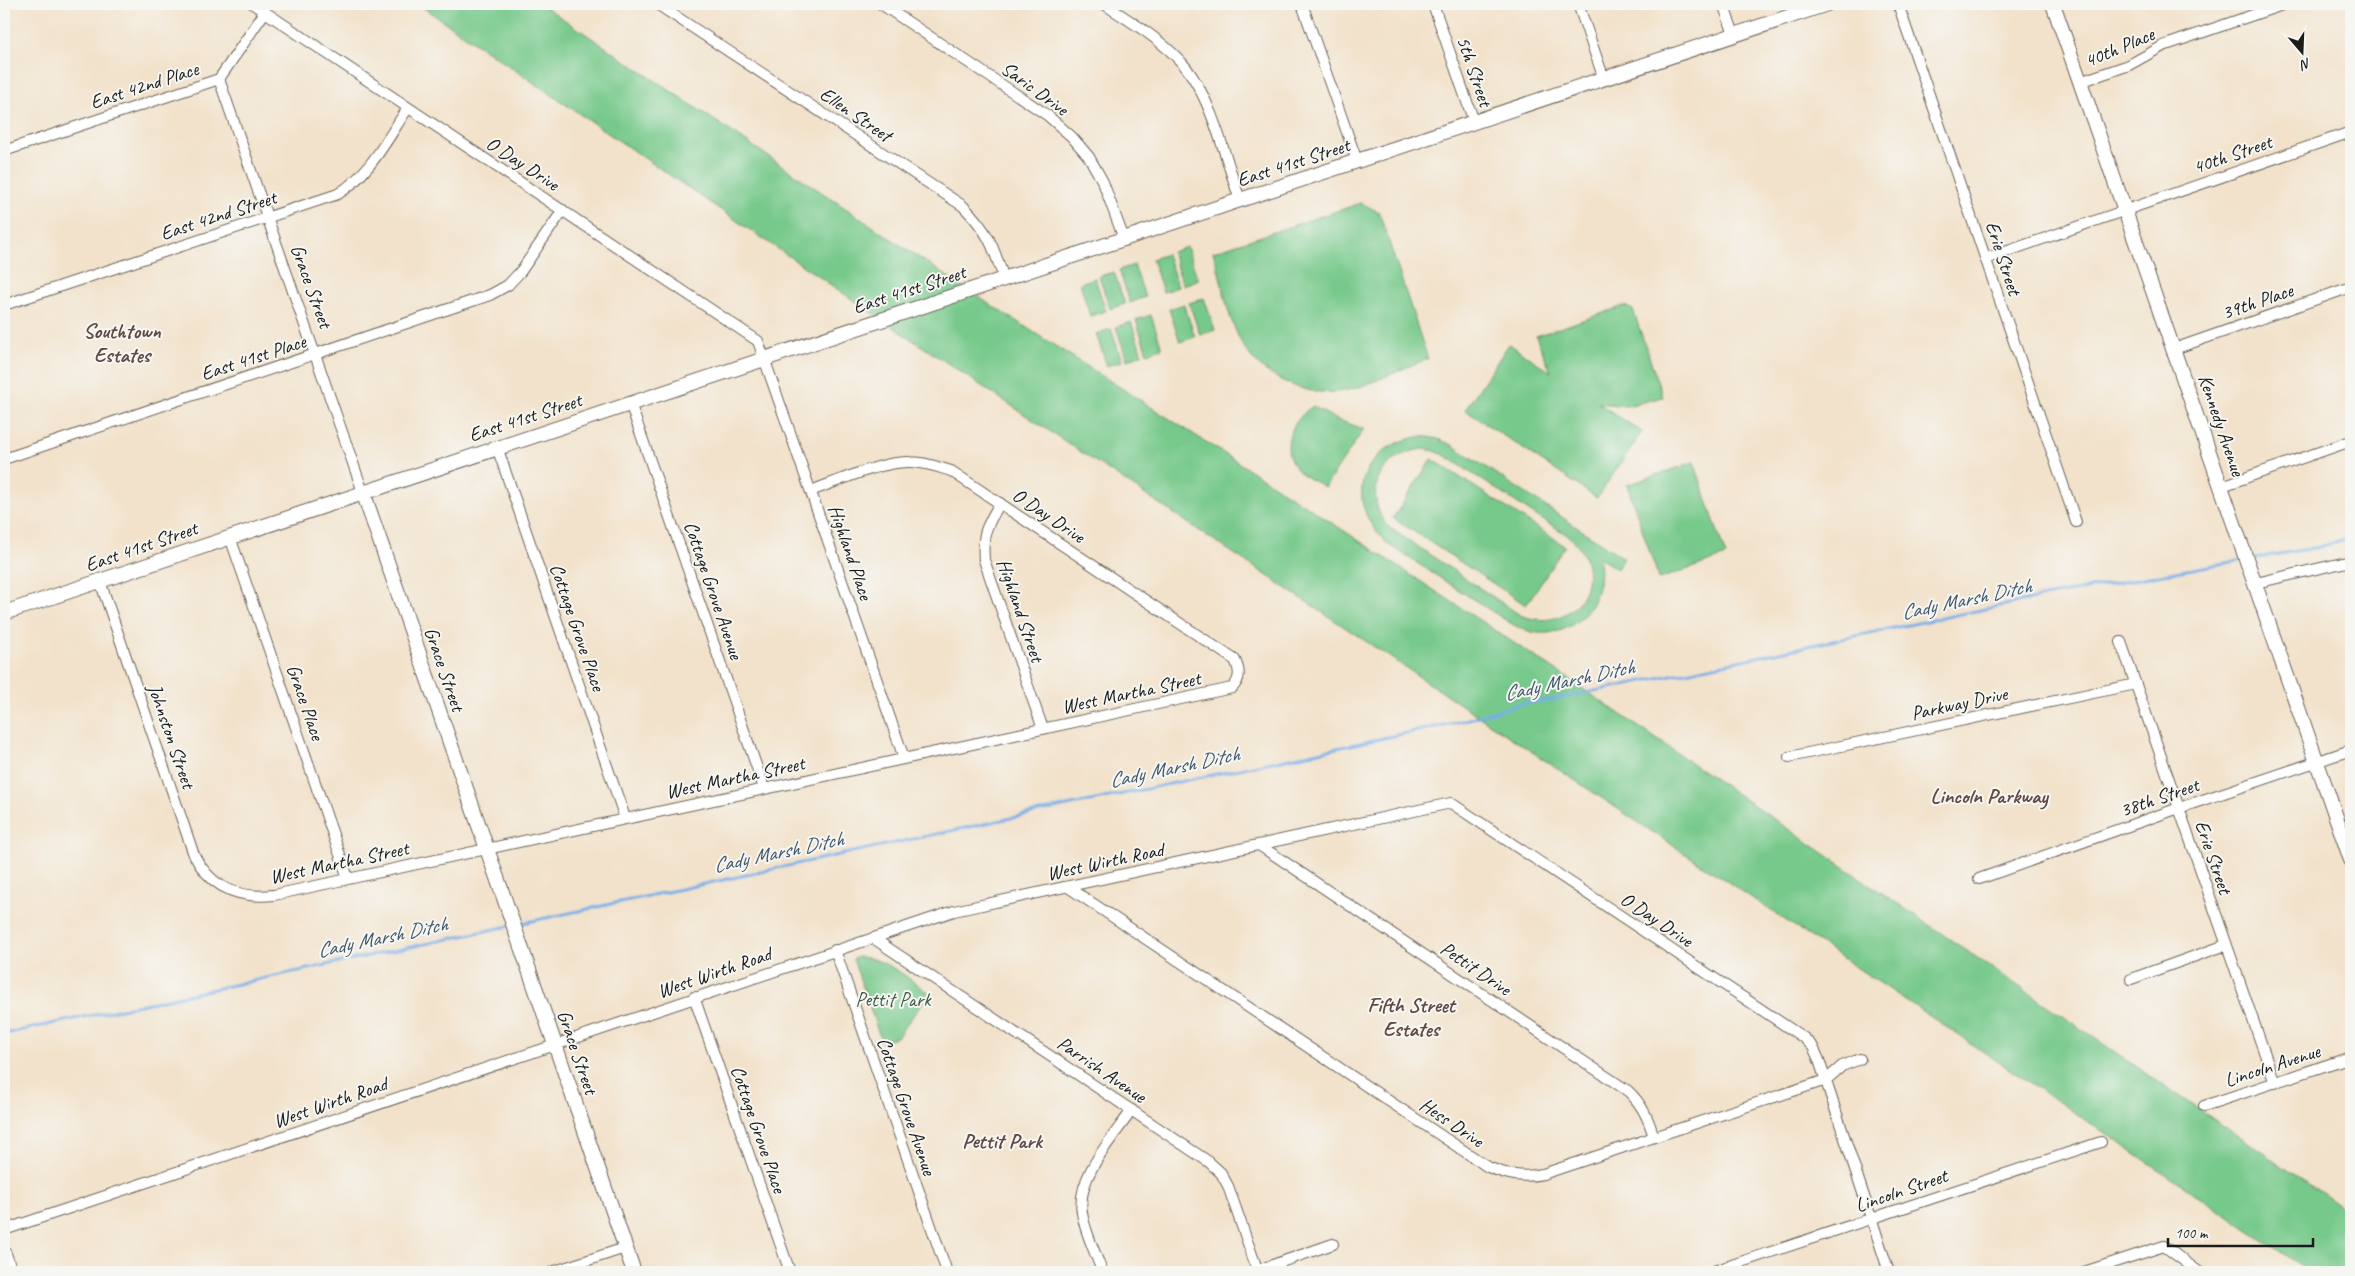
<svg xmlns="http://www.w3.org/2000/svg" width="2355" height="1276" viewBox="0 0 2355 1276" font-family="Caveat,sans-serif">
<style>
.green{fill:#77c98b;stroke:#4a7254;fill-rule:evenodd}
.lines{fill:none;stroke-linecap:round;stroke-linejoin:round}
.stream{stroke:#78afe7;stroke-width:3}
.street-casing{stroke:#676159;stroke-width:12}
.secondary-casing{stroke:#676159;stroke-width:16}
.street{stroke:#fff;stroke-width:10}
.secondary{stroke:#fff;stroke-width:14}
.labels{text-anchor:middle;stroke-width:4;stroke-linejoin:round;paint-order:stroke}
.street-label{font-size:20px;fill:#1c1c1c;stroke:#f6f6f2}
.park-label{font-size:20px;fill:#3c5943;stroke:#f6f6f2}
.neighbourhood-label{font-size:21px;font-weight:bold;fill:#614a44;stroke:#f6f6f2}
.water-label{font-size:21px;font-style:italic;fill:#41576d;stroke:#f6f6f2}
</style>
<rect width="100%" height="100%" fill="#f6f6f2"/>
<filter id="ink" filterUnits="userSpaceOnUse"><feTurbulence type="fractalNoise" baseFrequency=".02" numOctaves="2"/><feDisplacementMap in="SourceGraphic" scale="10" xChannelSelector="R" yChannelSelector="G"/><feConvolveMatrix kernelMatrix="1 2 1 2 8 2 1 2 1" color-interpolation-filters="sRGB"/></filter>
<filter id="wash" filterUnits="userSpaceOnUse"><feTurbulence type="fractalNoise" baseFrequency=".0096" numOctaves="4" result="noise"/><feDisplacementMap in="SourceGraphic" scale="20" xChannelSelector="R" yChannelSelector="G"/><feGaussianBlur stdDeviation="1.12" result="paint"/><feColorMatrix in="noise" values="0 0 0 0 0 0 0 0 0 0 0 0 0 0 0 0 0 1.4 0 .05"/><feComposite in="paint" operator="in"/></filter>
<g filter="url(#wash)">
<rect width="100%" height="100%" fill="#f2e2cb"/>
<g class="green">
<polygon points="418,4 545,4 544,6 969,291 1311,509 1567,678 2351,1213 2351,1272 2310,1272 2083,1118 881,319"/>
<path d="M1361,203L1379,212L1428,359C1372,378 1340,411 1279,379C1258,368 1244,352 1235,329C1224,304 1222,277 1213,252Z"/>
<polygon points="1187,247 1198,280 1183,285 1172,252"/>
<polygon points="1167,254 1178,287 1163,292 1152,259"/>
<polygon points="1134,265 1145,297 1130,303 1119,270"/>
<polygon points="1114,272 1125,304 1110,309 1099,276"/>
<polygon points="1095,278 1106,311 1090,316 1080,283"/>
<polygon points="1204,298 1215,330 1200,335 1189,303"/>
<polygon points="1184,304 1195,337 1180,342 1169,309"/>
<polygon points="1624,306 1633,310 1663,397 1627,406 1598,403 1642,432 1597,498 1465,410 1509,344 1551,372 1536,336"/>
<polygon points="1151,315 1162,348 1147,353 1136,320"/>
<polygon points="1131,322 1142,354 1127,360 1116,327"/>
<polygon points="1111,329 1122,361 1107,366 1096,334"/>
<path d="M1313,406L1335,419L1364,429L1325,487C1315,481 1302,477 1295,467C1279,445 1293,419 1313,406Z"/>
<path d="M1423,436L1438,439L1452,445L1624,558L1617,569L1598,557C1607,595 1581,636 1539,633C1528,632 1519,628 1510,623L1389,545C1340,501 1360,445 1423,436ZM1423,449L1435,451L1446,456C1476,476 1505,495 1535,515C1548,524 1565,531 1576,543C1592,562 1592,591 1573,608C1557,622 1539,622 1520,615L1387,526C1361,491 1382,454 1423,449Z"/>
<polygon points="1432,459 1565,546 1526,605 1393,518"/>
<polygon points="1694,462 1726,556 1659,579 1627,485"/>
<path d="M858,957C885,957 908,979 930,993L897,1037L882,1043L853,959Z"/>
</g>
<g class="lines">
<g class="stream">
<polyline points="2249,559 2320,547 2351,537"/>
<path d="M518,924L1458,722L1520,704L1551,700C1782,653 2011,600 2243,560"/>
<polyline points="4,1034 509,926"/>
</g>
</g>
</g>
<g filter="url(#ink)">
<g class="lines">
<g class="street-casing">
<g id="street">
<polyline points="253,4 758,341 904,758"/>
<path d="M657,4L963,206C989,232 993,246 1004,279"/>
<polyline points="881,4 1047,115 1072,137 1089,157 1103,182 1124,239"/>
<path d="M1104,4C1131,22 1161,39 1183,64C1211,96 1226,160 1240,200"/>
<polyline points="1302,4 1357,161"/>
<polyline points="1433,4 1474,122"/>
<polyline points="1578,4 1604,79"/>
<polyline points="1723,4 1734,34"/>
<polyline points="1898,4 2076,522"/>
<polyline points="219,79 363,492"/>
<polyline points="2080,82 2129,65 2163,46 2285,4"/>
<polyline points="4,151 219,79 265,12"/>
<polyline points="1985,259 2351,132"/>
<path d="M4,305L338,194C370,174 387,139 408,108"/>
<polyline points="2174,349 2351,287"/>
<polyline points="630,403 764,788"/>
<polyline points="497,447 625,818"/>
<polyline points="4,459 490,295 508,285 521,271 563,210"/>
<polyline points="2222,486 2351,441"/>
<path d="M1000,503C986,527 982,533 984,560L1043,729"/>
<polyline points="230,537 348,878"/>
<path d="M100,581L194,855C211,888 238,899 274,895L1232,688C1241,679 1240,671 1235,660L951,471C938,467 925,462 910,462C882,461 838,481 811,491"/>
<polyline points="2256,583 2351,561"/>
<polyline points="2121,642 2275,1083"/>
<polyline points="1789,757 2136,684"/>
<path d="M1259,845L1628,1091C1642,1104 1648,1118 1654,1137"/>
<polyline points="1979,879 2179,808 2351,750"/>
<path d="M1068,887L1488,1167C1507,1175 1522,1178 1543,1174L1826,1080L1842,1066L1860,1059"/>
<polyline points="873,938 1209,1162 1221,1173 1228,1186 1258,1272"/>
<polyline points="835,950 947,1272"/>
<polyline points="2131,979 2226,945"/>
<polyline points="694,997 790,1272"/>
<polyline points="2204,1106 2351,1057"/>
<polyline points="4,1230 954,911 1451,803 1804,1038 1813,1047 1819,1060 1889,1272"/>
<polyline points="1258,1270 1333,1244"/>
<polyline points="552,1272 625,1248"/>
<path d="M1102,1272C1096,1253 1085,1233 1082,1213C1076,1177 1112,1139 1132,1110"/>
<polyline points="1711,1272 2101,1142"/>
<polyline points="2084,1272 2164,1246 2199,1272"/>
</g>
</g>
<g class="secondary-casing">
<g id="secondary">
<polyline points="2053,4 2351,860"/>
<polyline points="363,492 634,1272"/>
<polyline points="4,613 1827,4"/>
<polyline points="4,1254 10,1272"/>
</g>
</g>
<use href="#street" class="street"/>
<use href="#secondary" class="secondary"/>
</g>
</g>
<g class="labels">
<g class="street-label">
<text transform="translate(2119 47) rotate(-23)" y="7">40th Place</text>
<text transform="translate(1475 71) rotate(71)" y="7">5th Street</text>
<text transform="translate(144 85) rotate(-18)" y="7">East 42nd Place</text>
<text transform="translate(1035 88) rotate(36)" y="7">Saric Drive</text>
<text transform="translate(856 114) rotate(34)" y="7">Ellen Street</text>
<text transform="translate(2232 154) rotate(-19)" y="7">40th Street</text>
<text transform="translate(1293 162) rotate(-18)" y="7">East 41st Street</text>
<text transform="translate(523 163) rotate(33)" y="7">O Day Drive</text>
<text transform="translate(218 215) rotate(-18)" y="7">East 42nd Street</text>
<text transform="translate(2004 258) rotate(72)" y="7">Erie Street</text>
<text transform="translate(312 286) rotate(70)" y="7">Grace Street</text>
<text transform="translate(909 289) rotate(-18)" y="7">East 41st Street</text>
<text transform="translate(2257 301) rotate(-19)" y="7">39th Place</text>
<text transform="translate(253 357) rotate(-18)" y="7">East 41st Place</text>
<text transform="translate(525 417) rotate(-18)" y="7">East 41st Street</text>
<text transform="translate(2222 425) rotate(71)" y="7">Kennedy Avenue</text>
<text transform="translate(1049 515) rotate(34)" y="7">O Day Drive</text>
<text transform="translate(141 546) rotate(-19)" y="7">East 41st Street</text>
<text transform="translate(851 552) rotate(71)" y="7">Highland Place</text>
<text transform="translate(714 590) rotate(71)" y="7">Cottage Grove Avenue</text>
<text transform="translate(1021 610) rotate(71)" y="7">Highland Street</text>
<text transform="translate(578 627) rotate(71)" y="7">Cottage Grove Place</text>
<text transform="translate(445 669) rotate(71)" y="7">Grace Street</text>
<text transform="translate(1131 692) rotate(-12)" y="7">West Martha Street</text>
<text transform="translate(306 702) rotate(71)" y="7">Grace Place</text>
<text transform="translate(1959 703) rotate(-12)" y="7">Parkway Drive</text>
<text transform="translate(172 736) rotate(71)" y="7">Johnston Street</text>
<text transform="translate(735 777) rotate(-12)" y="7">West Martha Street</text>
<text transform="translate(2159 797) rotate(-19)" y="7">38th Street</text>
<text transform="translate(2214 857) rotate(71)" y="7">Erie Street</text>
<text transform="translate(1105 861) rotate(-12)" y="7">West Wirth Road</text>
<text transform="translate(339 862) rotate(-12)" y="7">West Martha Street</text>
<text transform="translate(1657 919) rotate(34)" y="7">O Day Drive</text>
<text transform="translate(1476 968) rotate(34)" y="7">Pettit Drive</text>
<text transform="translate(714 972) rotate(-19)" y="7">West Wirth Road</text>
<text transform="translate(578 1052) rotate(71)" y="7">Grace Street</text>
<text transform="translate(2272 1065) rotate(-18)" y="7">Lincoln Avenue</text>
<text transform="translate(1102 1069) rotate(34)" y="7">Parrish Avenue</text>
<text transform="translate(330 1102) rotate(-19)" y="7">West Wirth Road</text>
<text transform="translate(907 1106) rotate(71)" y="7">Cottage Grove Avenue</text>
<text transform="translate(1452 1122) rotate(34)" y="7">Hess Drive</text>
<text transform="translate(759 1129) rotate(71)" y="7">Cottage Grove Place</text>
<text transform="translate(1901 1190) rotate(-19)" y="7">Lincoln Street</text>
</g>
<g class="park-label">
<text x="893" y="1006">Pettit Park</text>
</g>
<g class="neighbourhood-label">
<text x="122" y="338">Southtown<tspan x="122" dy="24">Estates</tspan></text>
<text x="1989" y="803">Lincoln Parkway</text>
<text x="1411" y="1012">Fifth Street<tspan x="1411" dy="24">Estates</tspan></text>
<text x="1002" y="1148">Pettit Park</text>
</g>
<g class="water-label">
<text transform="translate(1966 599) rotate(-12)" y="7">Cady Marsh Ditch</text>
<text transform="translate(1569 680) rotate(-12)" y="7">Cady Marsh Ditch</text>
<text transform="translate(1174 767) rotate(-12)" y="7">Cady Marsh Ditch</text>
<text transform="translate(778 852) rotate(-12)" y="7">Cady Marsh Ditch</text>
<text transform="translate(382 937) rotate(-12)" y="7">Cady Marsh Ditch</text>
</g>
</g>
<rect width="2355" height="1276" fill="none" stroke="#f6f6f2" stroke-width="20"/>
<g transform="translate(2302 52) rotate(161)" stroke="#f6f6f2" stroke-width="4" paint-order="stroke">
<path d="M0-4L9 19L0 12L-9 19Z" fill="#1c1c1c"/>
<text y="-8" font-size="14" font-weight="bold" text-anchor="middle" fill="#1c1c1c">N</text>
</g>
<path d="M2168 1238v8h145v-8" fill="none" stroke="#1c1c1c" stroke-width="2.5"/>
<text x="2175" y="1238" font-size="15" fill="#1c1c1c" stroke="#f6f6f2" stroke-width="4" paint-order="stroke">100 m</text>
</svg>
